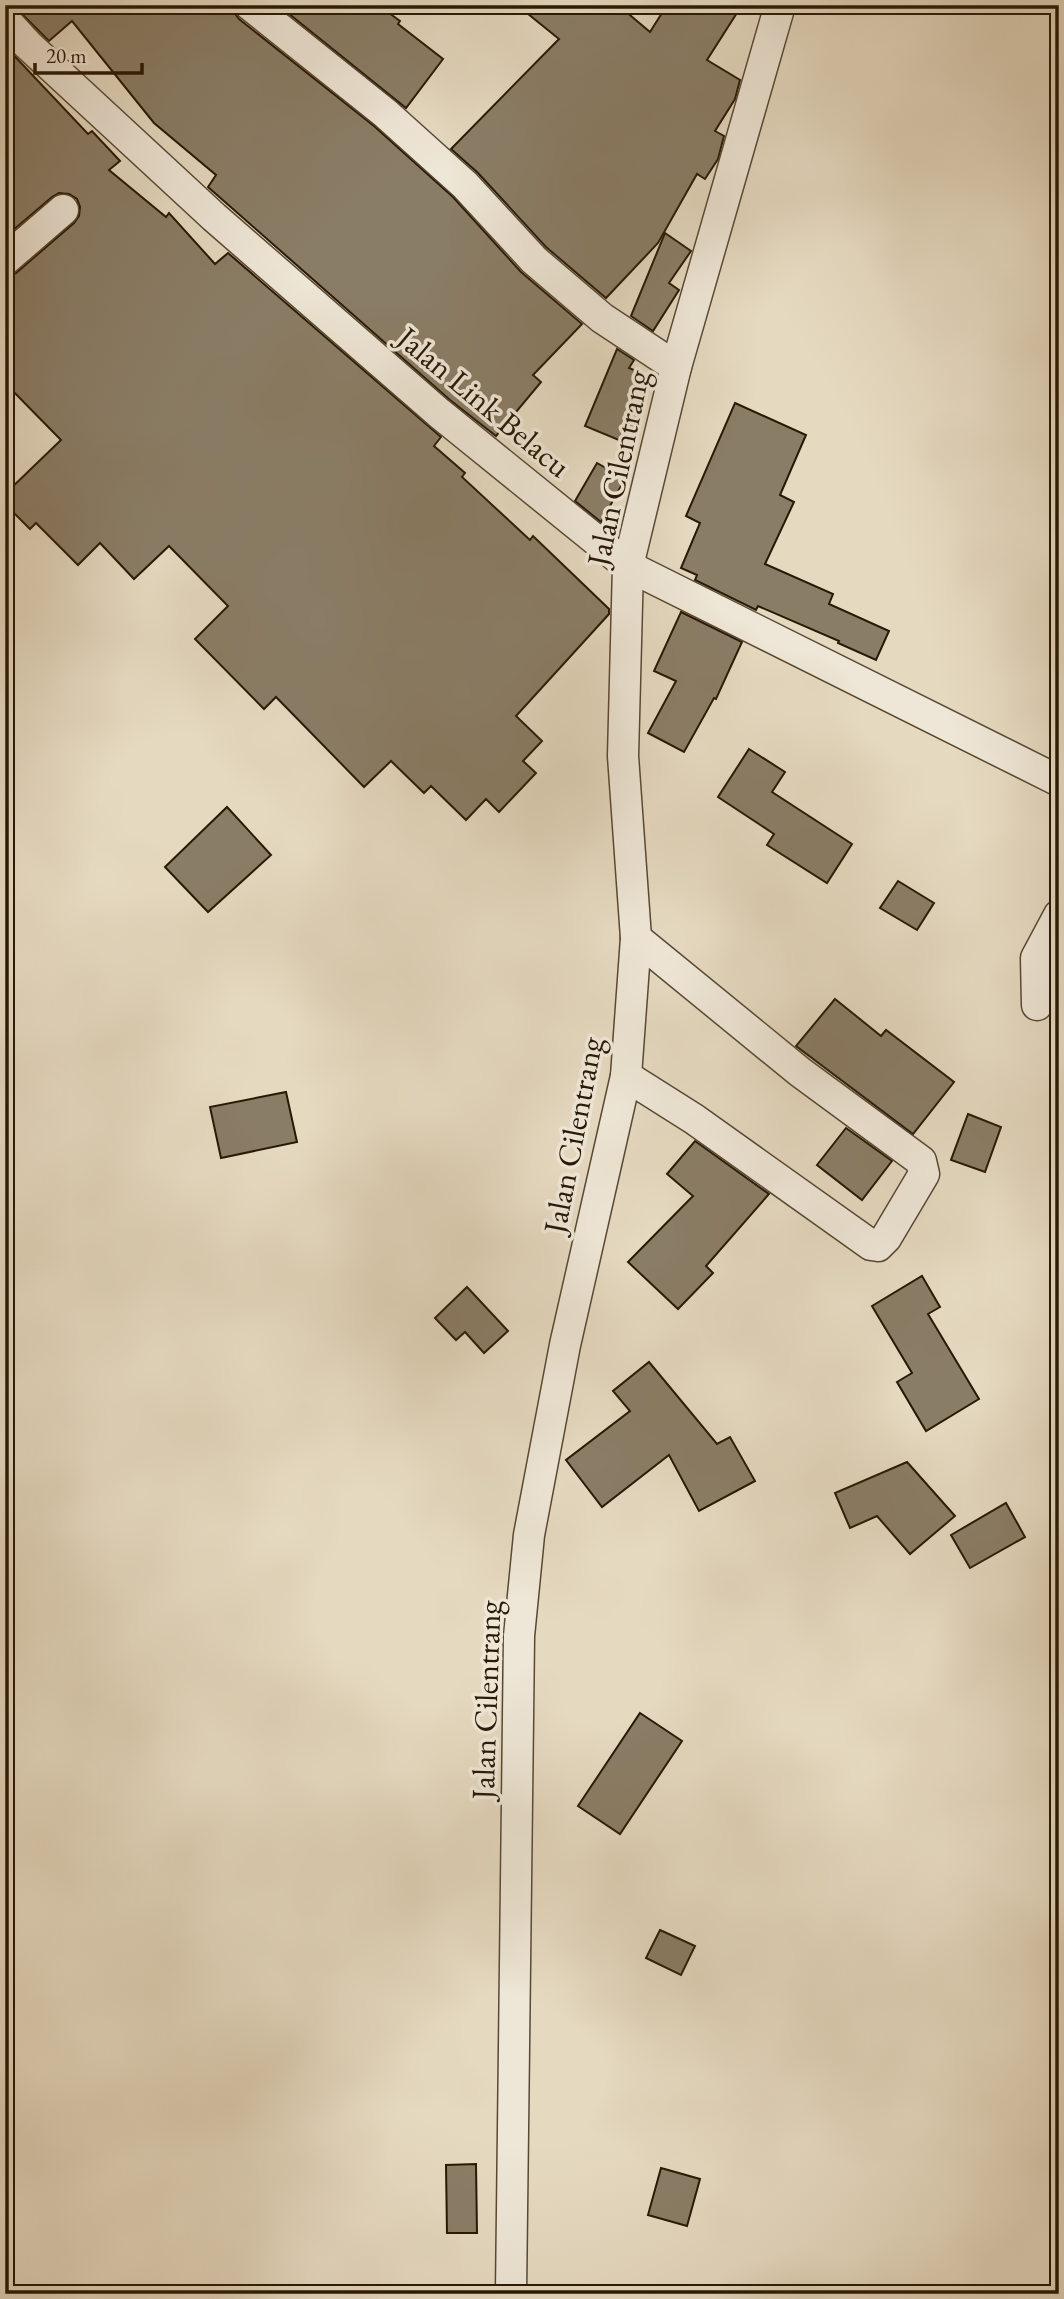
<svg xmlns="http://www.w3.org/2000/svg" width="1064" height="2299" viewBox="0 0 1064 2299" font-family="'EB Garamond',serif">
<style>
.building{fill:#8a7d66;stroke:#281905;stroke-width:2}
.lines{fill:none;stroke-linecap:round;stroke-linejoin:round}
.minor-casing{stroke:#574934;stroke-width:33}
.minor{stroke:#eee6d6;stroke-width:30}
.labels{text-anchor:middle;stroke-width:7;stroke-linejoin:round;paint-order:stroke}
.street-label{font-size:32px;fill:#281905;stroke:#eee6d6}
</style>
<rect width="100%" height="100%" fill="#e5d9c0"/>
<filter id="stains"><feTurbulence type="fractalNoise" baseFrequency=".00286" numOctaves="4"/><feColorMatrix values="0 0 0 0 .2 0 0 0 0 .09 0 0 0 0 .02 0 0 0 .5 -.17"/></filter>
<radialGradient id="worn" r=".72"><stop offset=".6" stop-color="#630" stop-opacity="0"/><stop offset="1" stop-color="#630" stop-opacity=".3"/></radialGradient>
<g class="building">
<polygon points="13,5 233,5 234,12 239,19 374,126 453,197 521,272 582,324 533,375 541,382 496,436 450,400 208,187 216,175 154,123 72,21 49,41"/>
<polygon points="278,5 378,5 400,21 398,24 443,59 406,108"/>
<polygon points="517,5 618,5 650,32 667,5 742,5 707,60 740,80 735,99 715,131 724,136 718,159 705,179 697,174 658,243 606,298 546,247 478,173 451,149 559,39"/>
<polygon points="5,46 88,134 92,131 120,161 109,170 166,217 169,213 215,264 228,253 441,437 434,446 465,473 462,477 530,540 533,536 609,609 609,614 516,716 542,741 523,761 536,773 499,812 486,799 466,820 431,786 424,793 391,761 364,787 276,697 264,709 195,639 228,606 169,546 134,579 100,543 78,565 36,523 30,529 5,504 5,494 61,440 5,383 5,277 16,273 74,223 79,216 80,207 77,199 69,194 59,193 52,197 5,237"/>
<polygon points="665,233 691,251 669,283 679,290 653,331 631,316"/>
<polygon points="617,349 634,360 629,368 653,378 626,443 585,426"/>
<polygon points="735,403 806,435 780,495 794,502 765,564 833,594 829,604 889,631 876,660 838,643 839,641 758,606 756,610 695,580 697,575 681,568 700,523 686,516"/>
<polygon points="597,463 625,479 601,522 575,501"/>
<polygon points="681,612 742,642 716,699 714,698 684,752 648,733 676,681 654,671"/>
<polygon points="749,749 785,772 772,792 852,844 827,883 767,845 774,834 718,797"/>
<polygon points="227,807 271,855 208,912 165,867"/>
<polygon points="898,881 934,903 917,930 880,908"/>
<polygon points="835,999 881,1036 886,1030 954,1082 913,1134 796,1046"/>
<polygon points="286,1092 297,1142 221,1158 210,1107"/>
<polygon points="968,1114 1001,1127 985,1172 951,1160"/>
<polygon points="846,1128 892,1161 862,1200 817,1165"/>
<polygon points="695,1141 769,1194 706,1266 713,1273 678,1309 628,1262 693,1196 667,1174"/>
<polygon points="922,1276 940,1307 928,1314 979,1399 926,1431 897,1382 912,1373 872,1306"/>
<polygon points="467,1287 508,1331 484,1353 465,1332 456,1340 435,1318"/>
<polygon points="649,1362 717,1444 730,1437 755,1481 699,1511 669,1455 602,1507 566,1460 630,1411 613,1391"/>
<polygon points="907,1462 955,1516 910,1554 877,1516 850,1528 835,1493"/>
<polygon points="1006,1503 1025,1537 970,1568 951,1535"/>
<polygon points="640,1713 682,1741 620,1834 578,1806"/>
<polygon points="660,1930 695,1946 681,1975 646,1958"/>
<polygon points="476,2164 477,2233 447,2233 446,2165"/>
<polygon points="661,2168 700,2179 687,2226 648,2215"/>
</g>
<g class="lines">
<g class="minor-casing">
<g id="minor">
<polyline points="250,5 385,113 465,185 534,260 602,318 676,367"/>
<polyline points="5,20 28,45 214,217 439,413 628,566 1059,781"/>
<polyline points="5,260 63,210"/>
<polyline points="1037,1005 1036,958 1059,915"/>
<polyline points="626,1076 694,1119 871,1245 878,1246 886,1238 924,1174 921,1161 800,1072 636,938"/>
<polyline points="511,2294 519,1636 529,1535 565,1345 626,1076 636,938 623,756 628,566 676,367 780,5"/>
</g>
</g>
<use href="#minor" class="minor"/>
</g>
<g class="labels">
<g class="street-label">
<text transform="translate(484 402) rotate(40)" y="11">Jalan Link Belacu</text>
<text transform="translate(618 468) rotate(-78)" y="11">Jalan Cilentrang</text>
<text transform="translate(573 1135) rotate(-79)" y="11">Jalan Cilentrang</text>
<text transform="translate(486 1700) rotate(-88)" y="11">Jalan Cilentrang</text>
</g>
</g>
<rect width="1064" height="2299" fill="none" stroke="#e5d9c0" stroke-width="28"/>
<rect x="7" y="7" width="1050" height="2285" fill="none" stroke="#281905" stroke-width="3.5"/>
<rect x="14" y="14" width="1036" height="2271" fill="none" stroke="#281905" stroke-width="2"/>
<path d="M35 63v10h107v-10" fill="none" stroke="#281905" stroke-width="3.5"/>
<text x="46" y="63" font-size="21" fill="#281905" stroke="#eee6d6" stroke-width="5" paint-order="stroke">20 m</text>
<rect width="100%" height="100%" filter="url(#stains)"/>
<rect width="100%" height="100%" fill="url(#worn)"/>
</svg>
